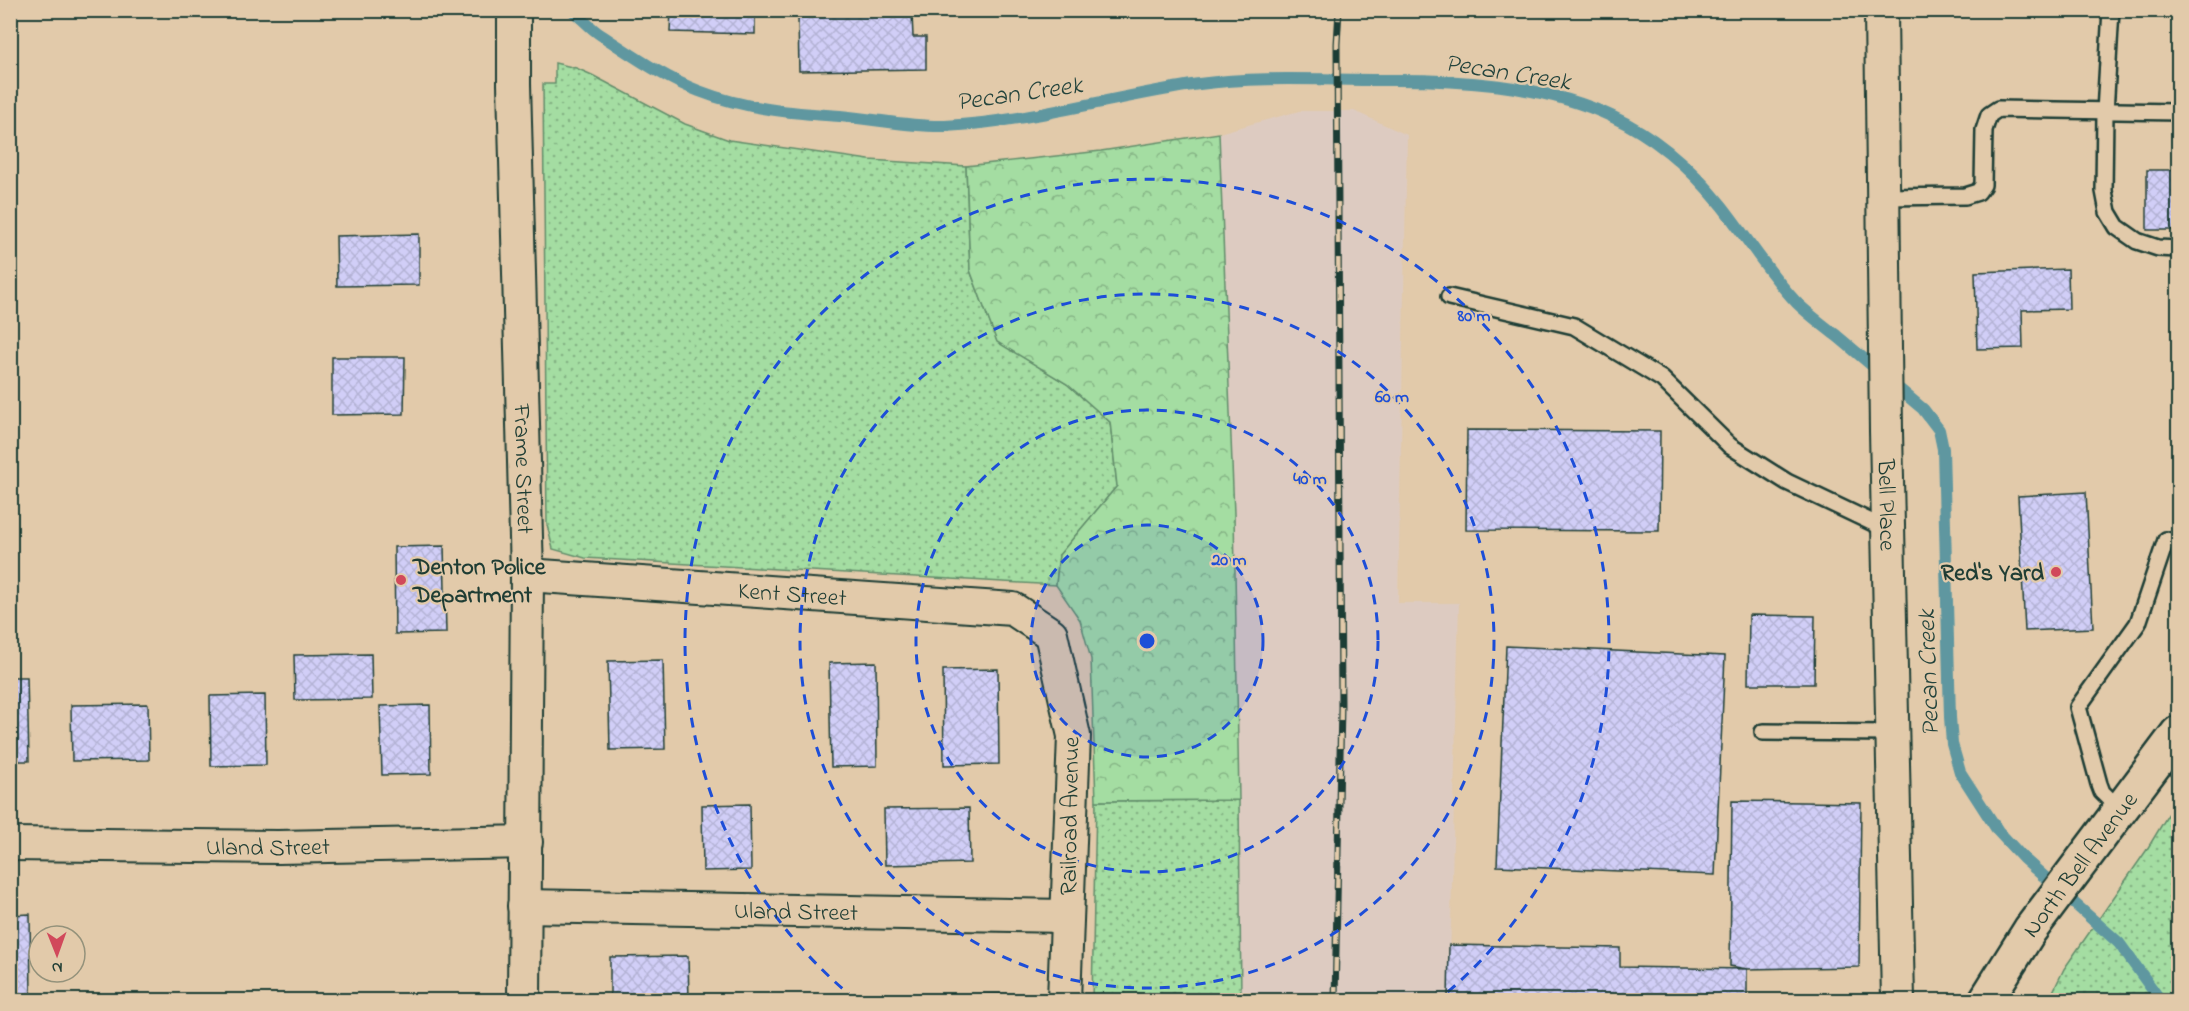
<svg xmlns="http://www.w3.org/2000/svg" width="2189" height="1011" viewBox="0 0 2189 1011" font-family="'Indie Flower',sans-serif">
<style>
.built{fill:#ddcbc1}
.green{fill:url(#green-dots);stroke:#628d6b;stroke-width:1.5}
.forest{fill:url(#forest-crowns);stroke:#628d6b;stroke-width:1.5}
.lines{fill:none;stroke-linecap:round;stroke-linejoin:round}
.stream{stroke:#5e97a0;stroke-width:12}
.building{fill:url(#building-cross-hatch);stroke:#1f3d34;stroke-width:1.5}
.service-casing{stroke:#1f3d34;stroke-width:20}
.minor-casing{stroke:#1f3d34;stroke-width:36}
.secondary-casing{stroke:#1f3d34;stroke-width:38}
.service{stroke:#e2caaa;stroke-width:15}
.minor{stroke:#e2caaa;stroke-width:32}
.secondary{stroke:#e2caaa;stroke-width:33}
.rail-casing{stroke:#1f3d34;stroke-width:7}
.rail{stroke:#e2caaa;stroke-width:4.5;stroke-dasharray:14;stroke-linecap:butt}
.ring{fill:none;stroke:#1d4ed8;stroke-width:3;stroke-dasharray:10 8}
.poi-dot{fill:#d1495b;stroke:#e2caaa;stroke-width:2}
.labels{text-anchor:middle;stroke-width:4.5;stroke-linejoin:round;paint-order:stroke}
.street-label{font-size:24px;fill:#1f3d34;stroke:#e2caaa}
.poi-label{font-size:24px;font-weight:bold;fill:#1f3d34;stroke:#e2caaa;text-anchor:start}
.water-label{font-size:26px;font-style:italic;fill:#24443d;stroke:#e2caaa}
.centre{fill:#1d4ed8;stroke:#e2caaa;stroke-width:3}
.ring-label{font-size:18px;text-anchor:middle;font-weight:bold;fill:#1d4ed8;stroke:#e2caaa;stroke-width:4.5;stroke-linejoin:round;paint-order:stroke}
</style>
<defs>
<pattern id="green-dots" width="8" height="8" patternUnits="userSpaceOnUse" patternTransform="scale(1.5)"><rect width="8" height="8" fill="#a4dda2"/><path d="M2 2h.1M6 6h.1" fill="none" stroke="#85b485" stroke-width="1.8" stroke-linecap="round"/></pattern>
<pattern id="forest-crowns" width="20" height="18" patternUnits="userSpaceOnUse" patternTransform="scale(1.5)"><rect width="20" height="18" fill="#a4dda2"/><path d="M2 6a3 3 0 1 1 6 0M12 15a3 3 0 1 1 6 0" fill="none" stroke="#85b485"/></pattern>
<pattern id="building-cross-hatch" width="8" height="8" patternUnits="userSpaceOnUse" patternTransform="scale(1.5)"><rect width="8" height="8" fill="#d1cef7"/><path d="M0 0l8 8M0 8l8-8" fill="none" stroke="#b3b2d4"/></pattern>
</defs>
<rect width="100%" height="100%" fill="#e2caaa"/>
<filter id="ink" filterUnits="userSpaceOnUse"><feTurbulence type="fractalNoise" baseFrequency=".0167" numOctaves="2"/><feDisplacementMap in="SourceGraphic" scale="12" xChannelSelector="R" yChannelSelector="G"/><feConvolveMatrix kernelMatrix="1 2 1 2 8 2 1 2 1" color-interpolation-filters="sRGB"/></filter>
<g filter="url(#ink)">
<polygon class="built" points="1299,111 1354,111 1407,135 1398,603 1459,603 1449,1000 1241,1000 1234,514 1219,133"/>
<g class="green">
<polygon points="555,63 576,68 592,75 685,124 729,140 869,160 966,166 970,270 997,341 1067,384 1110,422 1117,486 1059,555 1056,585 585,558 553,549 547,525 543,84 555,84"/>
<polygon points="2178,798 2178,1000 2049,1000 2064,969 2146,851"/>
<polygon points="1239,800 1241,1000 1092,1000 1096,801"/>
</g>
<polygon class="forest" points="1219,133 1234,514 1239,800 1096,801 1091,659 1080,620 1056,585 1059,555 1117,486 1110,422 1067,384 997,342 970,270 966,166 1101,151"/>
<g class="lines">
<path class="stream" d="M572,10C582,18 590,28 601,35C632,55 664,78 699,91C745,109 792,113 840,116C875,119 910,127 945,126C1032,122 1114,96 1199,84C1259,76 1321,80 1381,80C1455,79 1543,84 1611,116C1655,136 1692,169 1722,206C1747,238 1768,272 1796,302C1808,314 1823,325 1837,336C1866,360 1894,385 1923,409L1939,430L1943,449L1950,717L1952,744L1960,772L1998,831L2023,858L2119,943L2160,1000"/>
</g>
<g class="building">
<polygon points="671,10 755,10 755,34 670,32"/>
<polygon points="912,14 913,37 926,37 926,69 799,71 798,16"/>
<rect x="2147" y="170" width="31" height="60"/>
<polygon points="419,234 419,285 337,286 336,236"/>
<polygon points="2068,269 2069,309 2022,310 2023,348 1977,349 1975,272"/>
<polygon points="332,357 405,357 404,414 332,415"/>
<polygon points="1467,430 1660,431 1659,531 1466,530"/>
<polygon points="2086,492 2093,628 2025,631 2018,496"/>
<polygon points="444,546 446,633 395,634 394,547"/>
<polygon points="1749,615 1815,616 1814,684 1748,684"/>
<polygon points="1506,646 1725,656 1715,875 1497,866"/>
<polygon points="371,654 372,699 295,700 294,655"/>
<polygon points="663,660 665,749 610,750 608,661"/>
<polygon points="876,662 877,766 831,767 829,663"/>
<polygon points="998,669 999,764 944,765 943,670"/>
<polygon points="10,677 27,677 29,761 10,761"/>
<polygon points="265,695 266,765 211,766 210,696"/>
<polygon points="148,704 149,760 72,761 71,705"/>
<polygon points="430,705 431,774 382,775 380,706"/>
<polygon points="1732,801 1861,803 1859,967 1747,969 1730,966"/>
<polygon points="750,804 751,870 703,871 702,805"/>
<polygon points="969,808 970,863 885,865 884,809"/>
<polygon points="30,914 31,1000 10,1000 10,915"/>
<polygon points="1449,945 1620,948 1620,967 1747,969 1747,1000 1448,1000"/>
<polygon points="688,956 689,1000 610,1000 610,957"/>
<polygon points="1007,994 1008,1000 949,1000 949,995"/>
</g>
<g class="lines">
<g class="service-casing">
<g id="service">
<polyline points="2111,10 2105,112 2104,191 2108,212 2117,227 2137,241 2158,248 2178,249"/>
<polyline points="1883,197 1965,196 1978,192 1983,185 1984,130 1989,115 1998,109 2178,112"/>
<polyline points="1449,297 1574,326 1662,379 1730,446 1787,482 1888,530"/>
<polyline points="1763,732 1891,733"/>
<polyline points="2121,811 2102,792 2099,784 2078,707 2138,623 2166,540 2178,543"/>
</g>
</g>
<g class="minor-casing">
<g id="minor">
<path id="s1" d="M514,10V84L527,575L524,1000"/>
<path id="s2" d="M1881,10L1886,431L1898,1000"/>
<path id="s3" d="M527,575L1013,609L1051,634L1074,736L1064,1000"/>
<path id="s4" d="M10,844L278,847L526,842"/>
<path id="s5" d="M524,906L1067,916"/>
</g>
</g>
<g class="secondary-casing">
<g id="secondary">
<path id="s6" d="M1986,1000L2030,930L2178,733"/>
</g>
</g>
<use href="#service" class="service"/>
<use href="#minor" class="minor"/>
<use href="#secondary" class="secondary"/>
<g class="rail-casing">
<polyline id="rail" points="1335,1000 1341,707 1337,44 1339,10"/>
</g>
<use href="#rail" class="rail"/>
</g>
</g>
<circle cx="1147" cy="641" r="116" fill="#1d4ed8" fill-opacity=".12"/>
<g class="ring">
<circle cx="1147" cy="641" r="116"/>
<circle cx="1147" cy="641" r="231"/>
<circle cx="1147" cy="641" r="347"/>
<path d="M856 1000A462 462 0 1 1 1438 1000"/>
</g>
<g class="poi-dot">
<circle cx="2056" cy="572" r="6"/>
<circle cx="401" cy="580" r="6"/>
</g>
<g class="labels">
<g class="street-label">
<text dy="8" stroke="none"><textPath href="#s1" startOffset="459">Frame Street</textPath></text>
<text dy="8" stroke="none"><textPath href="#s2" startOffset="495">Bell Place</textPath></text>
<text dy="8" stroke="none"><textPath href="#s3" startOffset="266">Kent Street</textPath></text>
<text transform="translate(1069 816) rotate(-89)" y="8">Railroad Avenue</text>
<text dy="8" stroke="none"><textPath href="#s4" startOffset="258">Uland Street</textPath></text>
<text dy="8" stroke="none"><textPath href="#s6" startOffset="165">North Bell Avenue</textPath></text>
<text dy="8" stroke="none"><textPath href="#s5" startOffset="272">Uland Street</textPath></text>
</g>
<g class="poi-label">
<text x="413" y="574">Denton Police<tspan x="413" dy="28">Department</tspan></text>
<text x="2044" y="580" text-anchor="end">Red's Yard</text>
</g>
<g class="water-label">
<text transform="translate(1508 71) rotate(9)" y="9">Pecan Creek</text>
<text transform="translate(1019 92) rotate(-8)" y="9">Pecan Creek</text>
<text transform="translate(1927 673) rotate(-92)" y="9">Pecan Creek</text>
</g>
</g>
<circle cx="1147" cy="641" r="9" class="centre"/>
<g class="ring-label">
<text x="1474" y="321">80 m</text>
<text x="1392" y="402">60 m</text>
<text x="1310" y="484">40 m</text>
<text x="1229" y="565">20 m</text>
</g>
<rect width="2189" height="1011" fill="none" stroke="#e2caaa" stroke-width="36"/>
<rect x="18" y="18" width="2153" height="975" fill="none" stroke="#1f3d34" stroke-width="2" filter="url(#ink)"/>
<g transform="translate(57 954) rotate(179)"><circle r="28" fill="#e2caaa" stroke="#94927b" stroke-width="1.5"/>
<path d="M0-4.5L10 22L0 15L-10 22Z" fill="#d1495b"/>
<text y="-9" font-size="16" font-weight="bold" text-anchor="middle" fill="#1f3d34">N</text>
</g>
</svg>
